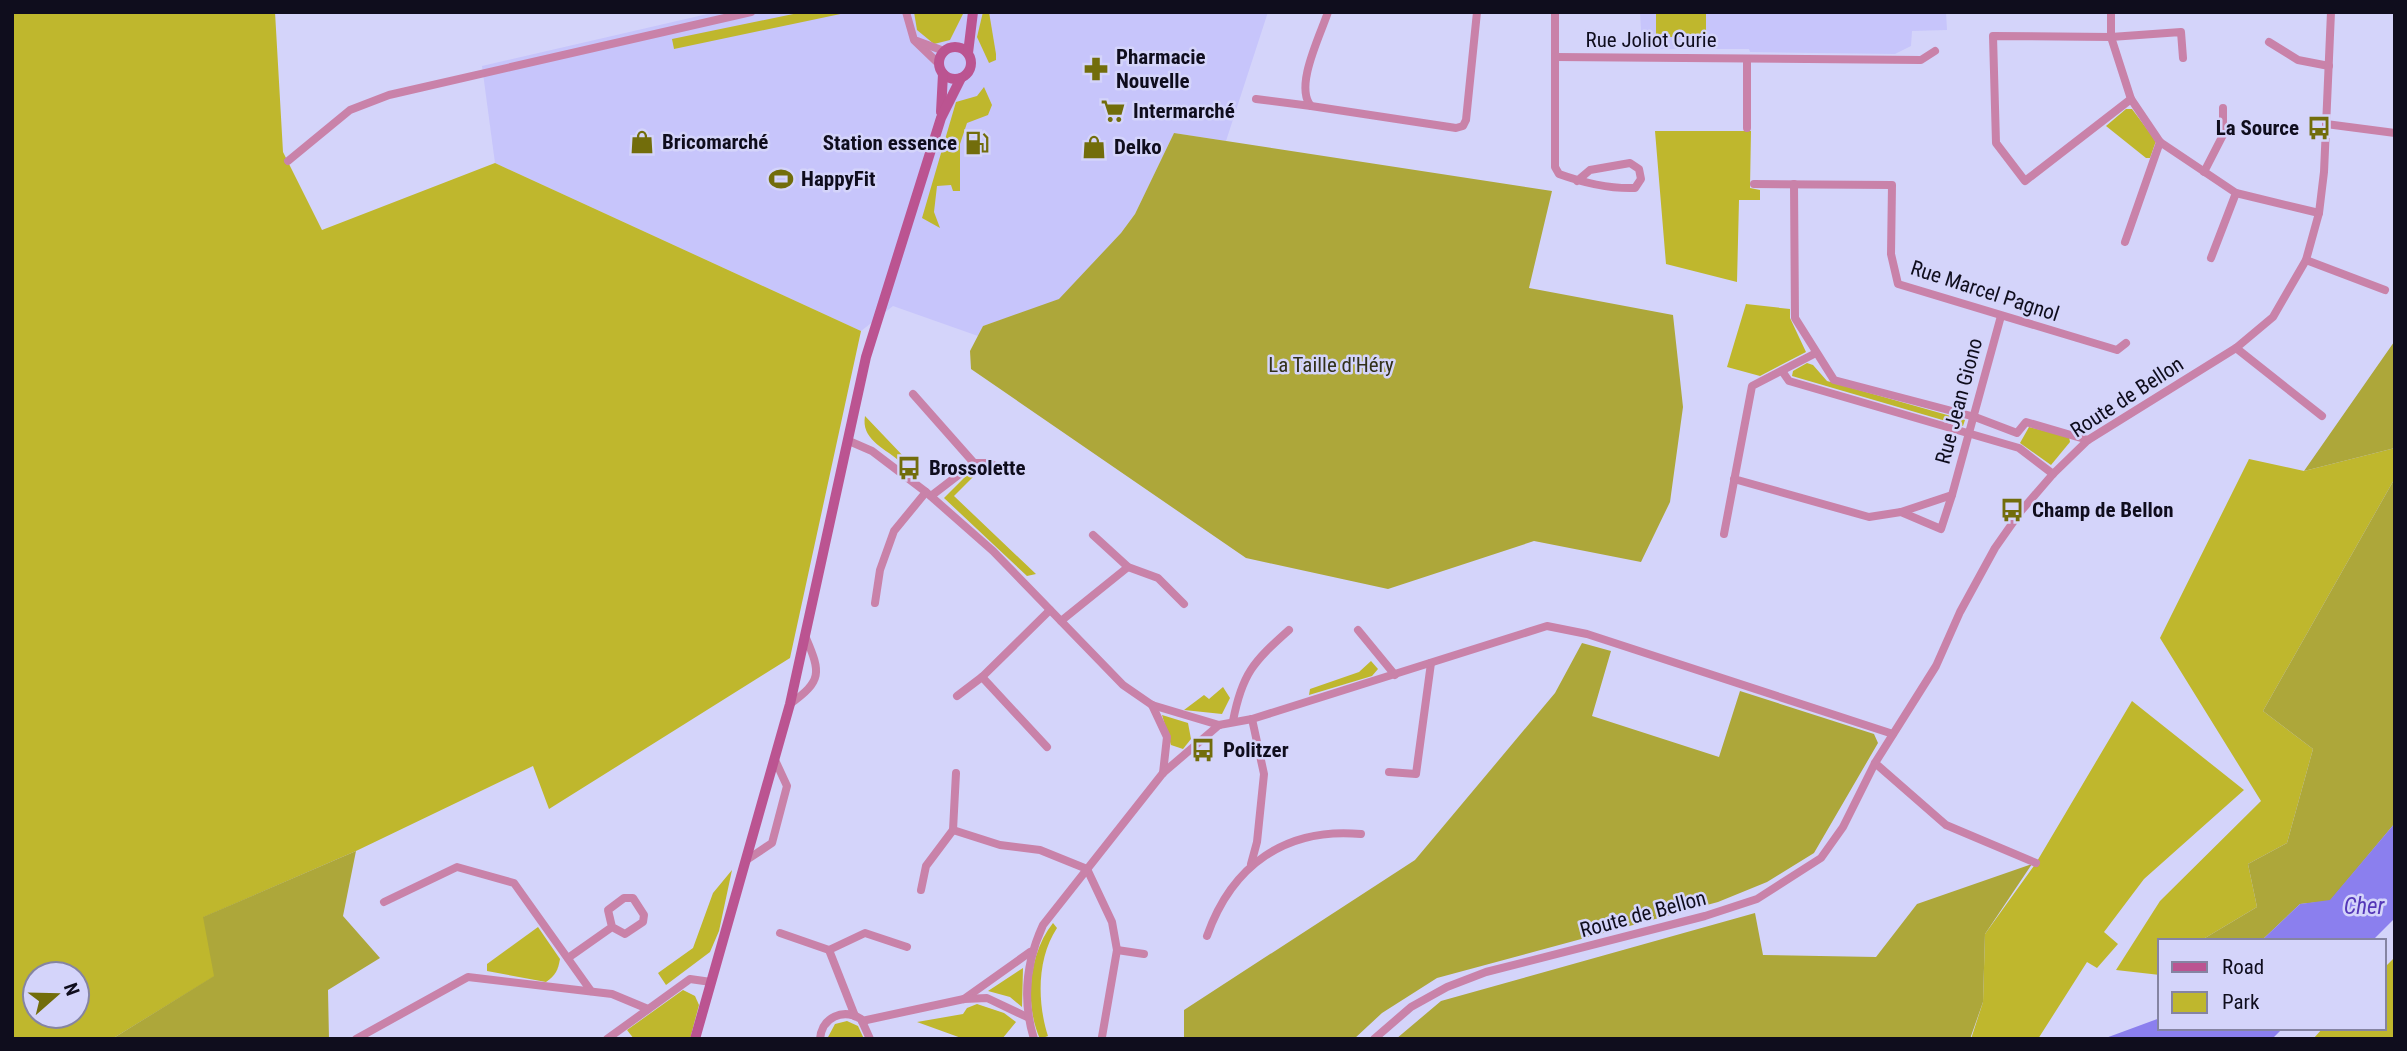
<svg xmlns="http://www.w3.org/2000/svg" width="2407" height="1051" viewBox="0 0 2407 1051" font-family="'Roboto Condensed',sans-serif">
<style>
.built{fill:#c7c5fb}
.green{fill:#bfb72d;fill-rule:evenodd}
.forest{fill:#ada73a}
.water{fill:#8b7fee}
.lines{fill:none;stroke-linecap:round;stroke-linejoin:round}
.minor{stroke:#c982a9;stroke-width:8}
.secondary{stroke:#bb5491;stroke-width:10}
.labels{text-anchor:middle;stroke-width:5;stroke-linejoin:round;paint-order:stroke}
.street-label{font-size:21px;fill:#0f0d1d;stroke:#d4d4fa}
.poi-label{font-size:21px;font-weight:bold;fill:#0f0d1d;stroke:#d4d4fa;text-anchor:start}
.park-label{font-size:21px;fill:#32311a;stroke:#d4d4fa}
.water-label{font-size:23px;font-style:italic;fill:#5437b8;stroke:#d4d4fa}
</style>
<rect width="100%" height="100%" fill="#d4d4fa"/>
<g class="built">
<polygon points="716,12 1268,12 1226,141 1174,133 1135,214 1121,233 1059,300 983,326 978,336 893,306 861,331 495,163 482,66"/>
<polygon points="1640,12 1946,12 1947,30 1912,31 1911,46 1895,54 1750,52 1749,49 1642,49"/>
</g>
<g class="green">
<path d="M12,12H275L283,152L322,230L495,163L861,331L790,658L549,809L533,766L356,851L204,917L215,976L112,1039H12ZM35,974H77V1016H35Z"/>
<polygon points="803,12 850,12 674,49 672,39"/>
<polygon points="914,12 963,12 963,14 950,40 934,44 917,30"/>
<polygon points="983,12 989,12 996,54 996,60 989,63 977,37"/>
<rect x="1656" y="12" width="50" height="25"/>
<polygon points="984,87 992,105 988,115 967,123 960,144 960,191 953,191 951,185 937,186 934,212 940,228 922,218 956,102 977,96"/>
<polygon points="2126,109 2132,109 2156,141 2150,158 2146,158 2106,126"/>
<polygon points="1655,131 1751,131 1750,188 1760,190 1760,200 1739,200 1737,282 1666,264"/>
<polygon points="1746,304 1790,309 1790,318 1806,352 1760,376 1727,367"/>
<polygon points="1807,363 1813,365 1827,381 1965,420 1963,426 1792,376 1793,371"/>
<path d="M865,416L905,458L898,460C883,447 861,439 865,416Z"/>
<polygon points="2029,427 2069,437 2070,442 2051,465 2020,443"/>
<polygon points="2395,448 2395,478 2263,711 2313,749 2287,843 2248,864 2257,907 2205,938 2206,941 2160,941 2160,975 2116,970 2160,901 2261,801 2160,638 2249,459 2304,471"/>
<polygon points="968,474 973,477 954,496 1036,574 1027,576 944,498"/>
<polygon points="1371,661 1378,669 1372,676 1309,695 1310,689 1359,672"/>
<polygon points="1223,687 1230,698 1222,714 1184,710 1204,695 1209,699"/>
<polygon points="2132,701 2244,790 2144,879 2104,932 2118,944 2097,968 2087,962 2038,1039 1971,1039 1983,1002 1985,934 2036,863"/>
<polygon points="1162,715 1188,723 1191,739 1183,749 1171,745"/>
<polygon points="732,870 719,931 710,952 666,985 658,973 693,948 713,893"/>
<path d="M1053,923L1057,928C1037,958 1037,1002 1048,1036L1040,1039C1024,1003 1029,953 1053,923Z"/>
<path d="M538,927L560,959C558,970 556,975 546,982L487,971V964Z"/>
<polygon points="2395,957 2395,1039 2313,1039 2323,1028 2384,1028 2384,968"/>
<polygon points="1023,968 1022,1007 1010,997 988,991"/>
<polygon points="683,990 695,996 699,1005 690,1039 634,1039 627,1030"/>
<polygon points="977,1004 1004,1013 1016,1022 1002,1039 964,1039 917,1022 963,1014 967,1008"/>
<polygon points="847,1021 858,1026 864,1039 827,1039 835,1024"/>
</g>
<g class="forest">
<polygon points="1174,133 1552,191 1529,288 1673,315 1683,407 1670,502 1641,562 1534,541 1388,589 1246,558 971,369 970,351 983,326 1059,299 1121,233 1135,214"/>
<polygon points="2395,340 2395,448 2304,471 2394,342"/>
<polygon points="2395,478 2395,823 2330,901 2300,904 2261,941 2206,941 2205,938 2257,907 2248,864 2287,843 2313,749 2263,711"/>
<polygon points="1582,643 1611,651 1592,716 1719,757 1740,691 1874,734 1878,743 1814,853 1767,882 1718,902 1437,978 1382,1013 1354,1039 1184,1039 1184,1010 1415,860 1555,693"/>
<polygon points="356,851 343,916 380,958 328,990 329,1039 112,1039 214,976 203,917"/>
<polygon points="2032,864 1985,934 1983,1002 1970,1039 1396,1039 1441,1001 1755,913 1763,955 1876,957 1917,904"/>
</g>
<g class="water">
<polygon points="2395,823 2395,918 2372,941 2261,941 2300,904 2330,900"/>
<polygon points="2160,1018 2160,1028 2283,1028 2272,1039 2103,1039"/>
</g>
<g class="lines">
<g class="minor">
<polyline points="906,12 914,40 939,64"/>
<path d="M1328,12C1320,36 1294,87 1311,106L1456,128L1463,126L1466,120L1477,12"/>
<path d="M1555,12V167L1559,174C1584,183 1608,189 1635,188L1641,179L1639,169L1630,163L1590,170L1577,181"/>
<polyline points="2111,12 2111,37 2131,99 2160,142 2236,193 2319,213"/>
<polyline points="917,41 944,51"/>
<polyline points="2269,42 2298,60 2329,66"/>
<polyline points="1555,57 1921,60 1935,51"/>
<polyline points="1256,99 1311,106"/>
<polyline points="2131,99 2025,181 1996,143 1993,36 2111,37 2181,32 2183,58"/>
<polyline points="2326,124 2395,133"/>
<polyline points="1747,128 1747,59"/>
<polyline points="288,161 350,110 389,95 751,12"/>
<polyline points="2204,172 2223,135 2223,108"/>
<polyline points="1754,184 1892,185 1891,254 1898,284 2117,350 2126,343"/>
<polyline points="1794,184 1795,318 1834,380 1975,417 2017,433 2026,422 2088,440"/>
<polyline points="2125,242 2160,142"/>
<polyline points="2211,258 2236,193"/>
<polyline points="2306,260 2385,290"/>
<polyline points="2236,348 2322,416"/>
<polyline points="1782,371 1789,381 2019,448 2053,474"/>
<polyline points="913,394 974,463 987,463 1013,472"/>
<polyline points="849,441 872,451 926,492 993,551 1123,685 1152,705 1219,725"/>
<polyline points="1734,479 1869,517 1901,512 1941,529 1952,495"/>
<polyline points="931,496 974,463"/>
<polyline points="1901,512 1952,495 2001,316"/>
<polyline points="1724,534 1752,386 1814,354"/>
<polyline points="1093,535 1128,567 1158,578 1184,604"/>
<polyline points="875,603 880,570 894,531 926,492"/>
<polyline points="1061,621 1128,567"/>
<polyline points="1358,630 1395,675"/>
<polyline points="982,677 1047,747"/>
<polyline points="957,696 982,677 1050,610"/>
<path d="M790,704C822,681 821,673 806,638"/>
<polyline points="1152,705 1167,737 1163,773"/>
<path d="M1233,721C1242,674 1253,662 1289,630"/>
<polyline points="1875,763 1946,825 2036,863"/>
<polyline points="1389,772 1416,774 1431,663"/>
<polyline points="953,830 1000,845 1040,850 1087,869 1112,922 1117,950 1102,1037"/>
<polyline points="748,859 772,843 787,786 775,760"/>
<polyline points="1251,864 1257,842 1264,774 1252,719"/>
<polyline points="921,890 926,866 953,830 956,773"/>
<polyline points="384,902 457,867 514,883 591,991"/>
<polyline points="780,933 829,950 855,1016"/>
<path d="M1207,936C1232,865 1286,827 1361,834"/>
<polyline points="829,950 865,933 907,947"/>
<polyline points="1117,950 1144,954"/>
<polyline points="568,958 612,927 625,934 643,922 644,915 633,898 624,898 608,910 612,927"/>
<polyline points="964,999 1030,952"/>
<polyline points="862,1021 964,999 987,998 1027,1017"/>
<polyline points="356,1039 468,977 612,994 648,1009"/>
<polyline points="607,1039 690,979 711,982"/>
<path d="M820,1039C822,1017 843,1008 861,1019L870,1039"/>
<path d="M1034,1039C1022,1000 1026,962 1043,925L1163,773L1219,725L1252,719L1547,626L1587,634L1893,734"/>
<polyline points="1374,1039 1411,1007 1447,987 1486,972 1705,916 1757,899 1821,858 1843,827 1875,763 1936,666 1960,612 1995,548 2021,511 2053,474 2088,440 2236,348 2273,317 2306,260 2319,213 2324,172 2331,12"/>
</g>
<g class="secondary">
<circle cx="955" cy="63" r="16"/>
<polyline points="968,53 973,12"/>
<polyline points="941,112 943,74"/>
<polyline points="695,1039 790,704 866,357 941,118 961,78"/>
</g>
</g>
<defs>
<g id="pharmacy-bare" transform="scale(1.89)"><path d="M-2-6h4v4h4v4h-4v4h-4v-4h-4v-4h4Z" fill="#726d0b" stroke="#d4d4fa" stroke-width="2.5" paint-order="stroke"/></g>
<g id="supermarket-bare" transform="scale(1.89)"><path d="M-6-5.5h2.5l.6 2H6L4.5 2H-2.5L-4.4-4H-6ZM-1.5 3.2a1.3 1.3 0 1 0 .1 0ZM3 3.2a1.3 1.3 0 1 0 .1 0Z" fill="#726d0b" stroke="#d4d4fa" stroke-width="2.5" paint-order="stroke"/></g>
<g id="bus-bare" transform="scale(1.89)"><path d="M-5-6H5V4H4V6H2V4H-2V6H-4V4H-5ZM-3.5-4V0h7V-4ZM-3.5 1.2v1.5H-2V1.2ZM2 1.2v1.5H3.5V1.2Z" fill="#726d0b" stroke="#d4d4fa" stroke-width="2.5" paint-order="stroke"/></g>
<g id="shop-bare" transform="scale(1.89)"><path d="M-5-2.5h2.3a2.7 3.5 0 0 1 5.4 0H5L5.5 6h-11ZM-1.5-2.5h3a1.5 2.3 0 0 0-3 0Z" fill="#726d0b" stroke="#d4d4fa" stroke-width="2.5" paint-order="stroke"/></g>
<g id="fuel-bare" transform="scale(1.89)"><path d="M-5.5-6h7V0h2V4h1.3V-2.5L3-4.5l.8-.8L6-3V5H2.5V1h-1V6h-7ZM-4.2-4.7v3.2H.2V-4.7Z" fill="#726d0b" stroke="#d4d4fa" stroke-width="2.5" paint-order="stroke"/></g>
<g id="stadium-bare" transform="scale(1.89)"><path d="M0-5a6.5 5 0 1 0 0 10a6.5 5 0 1 0 0-10ZM-3.5-1.8h7v3.6h-7Z" fill="#726d0b" stroke="#d4d4fa" stroke-width="2.5" paint-order="stroke"/></g>
</defs>
<g fill-rule="evenodd">
<use href="#pharmacy-bare" x="1096" y="69"/>
<use href="#supermarket-bare" x="1113" y="111"/>
<use href="#bus-bare" x="2319" y="128"/>
<use href="#shop-bare" x="642" y="142"/>
<use href="#fuel-bare" x="977" y="143"/>
<use href="#shop-bare" x="1094" y="147"/>
<use href="#stadium-bare" x="781" y="179"/>
<use href="#bus-bare" x="909" y="468"/>
<use href="#bus-bare" x="2012" y="510"/>
<use href="#bus-bare" x="1203" y="750"/>
</g>
<g class="labels">
<g class="street-label">
<text x="1651" y="47">Rue Joliot Curie</text>
<text transform="translate(1985 291) rotate(18)" y="7">Rue Marcel Pagnol</text>
<text transform="translate(2127 397) rotate(-33)" y="7">Route de Bellon</text>
<text transform="translate(1959 401) rotate(-75)" y="7">Rue Jean Giono</text>
<text transform="translate(1643 914) rotate(-15)" y="7">Route de Bellon</text>
</g>
<g class="poi-label">
<text x="1116" y="64">Pharmacie<tspan x="1116" dy="24">Nouvelle</tspan></text>
<text x="1133" y="118">Intermarché</text>
<text x="2299" y="135" text-anchor="end">La Source</text>
<text x="662" y="149">Bricomarché</text>
<text x="957" y="150" text-anchor="end">Station essence</text>
<text x="1114" y="154">Delko</text>
<text x="801" y="186">HappyFit</text>
<text x="929" y="475">Brossolette</text>
<text x="2032" y="517">Champ de Bellon</text>
<text x="1223" y="757">Politzer</text>
</g>
<g class="park-label">
<text x="1331" y="372">La Taille d'Héry</text>
</g>
<g class="water-label">
<text x="2364" y="914">Cher</text>
</g>
</g>
<rect width="2407" height="1051" fill="none" stroke="#0f0d1d" stroke-width="28"/>
<rect x="2158" y="939" width="228" height="91" fill="#d4d4fa" stroke="#8584a2" stroke-width="2"/>
<rect x="2172" y="962" width="35" height="10" fill="#bb5491" stroke="#8584a2" stroke-width="2"/>
<text x="2222" y="974" font-size="21" fill="#0f0d1d">Road</text>
<rect x="2172" y="992" width="35" height="21" fill="#bfb72d" stroke="#8584a2" stroke-width="2"/>
<text x="2222" y="1009" font-size="21" fill="#0f0d1d">Park</text>
<g transform="translate(56 995) rotate(70)"><circle r="33" fill="#d4d4fa" stroke="#8584a2" stroke-width="2"/>
<path d="M0-5L12 26L0 18L-12 26Z" fill="#726d0b"/>
<text y="-10" font-size="19" font-weight="bold" text-anchor="middle" fill="#0f0d1d">N</text>
</g>
</svg>
